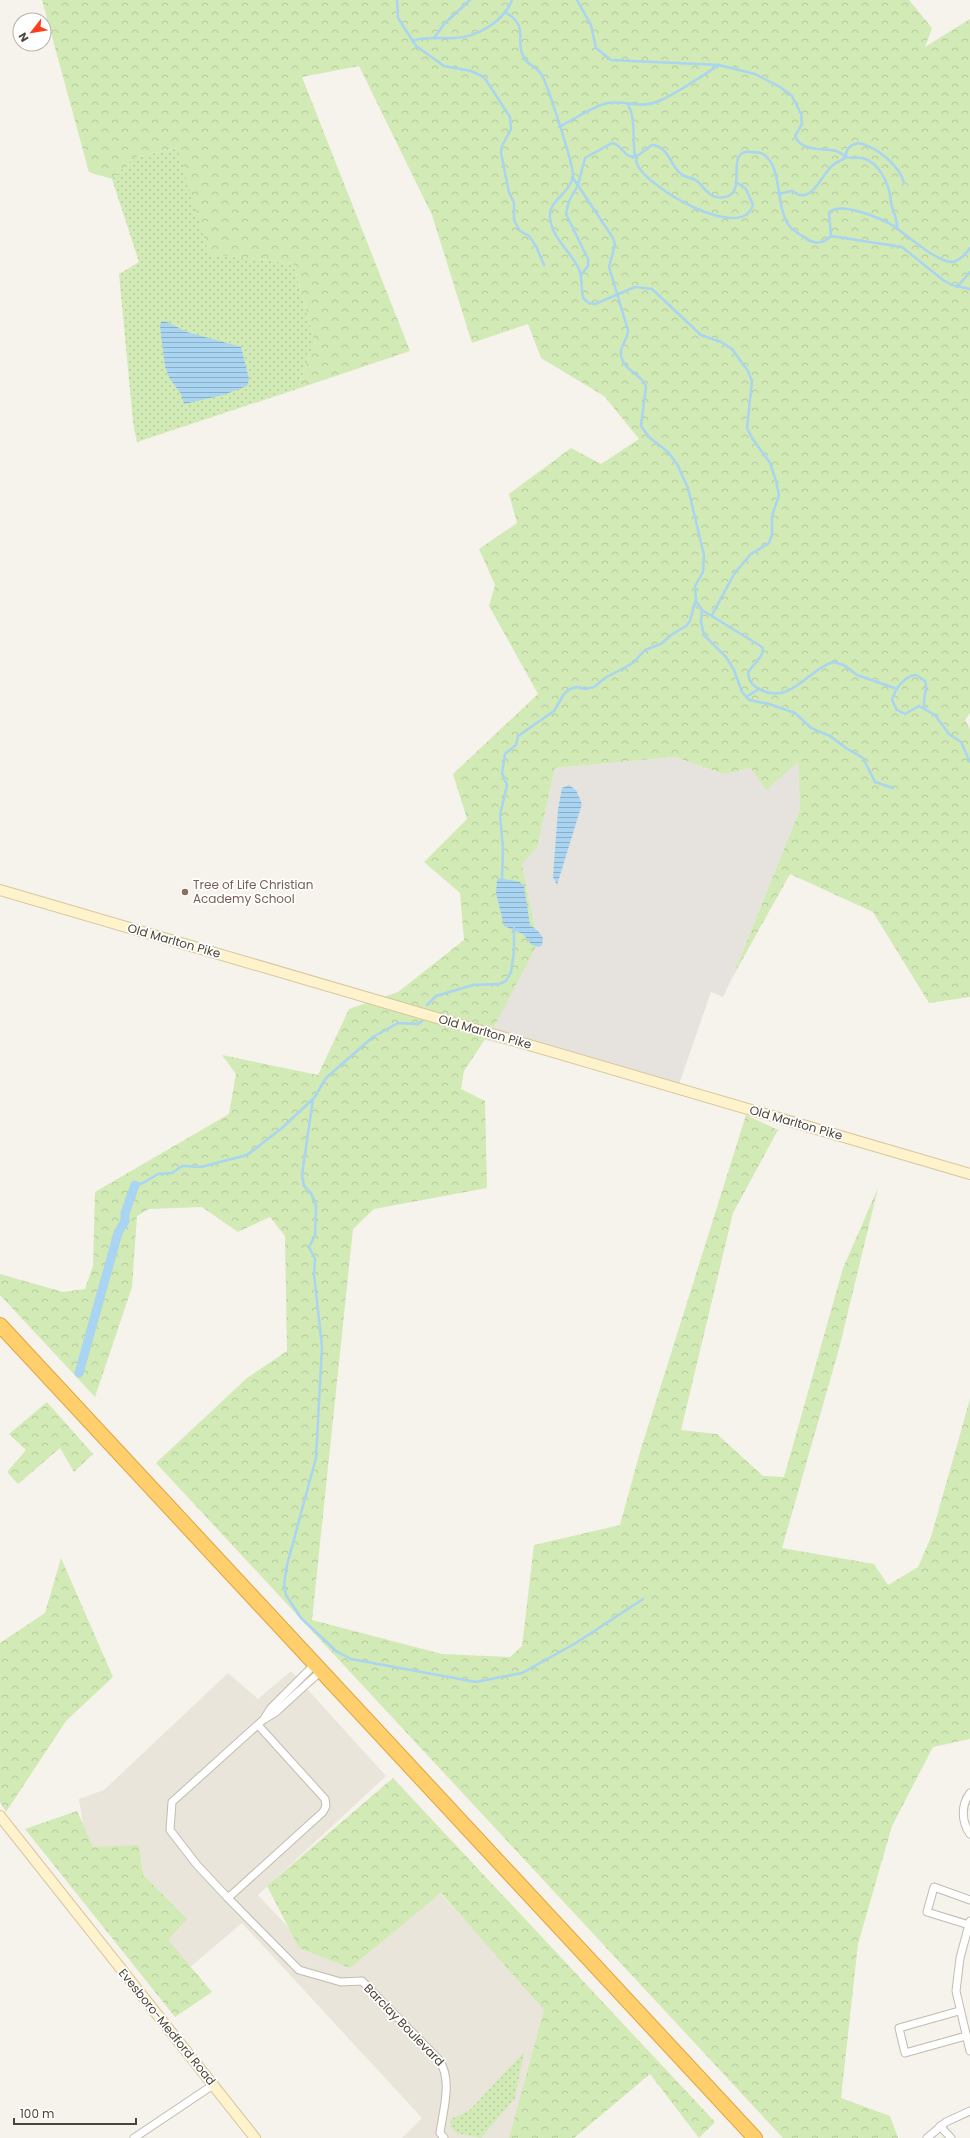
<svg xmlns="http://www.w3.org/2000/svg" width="970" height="2138" viewBox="0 0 970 2138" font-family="Poppins,sans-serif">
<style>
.residential{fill:#eae5da}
.industrial{fill:#e6e2dd}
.green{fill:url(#green-dots)}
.forest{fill:url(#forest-crowns)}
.water{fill:url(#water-rules)}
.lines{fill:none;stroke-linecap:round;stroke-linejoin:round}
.stream{stroke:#a9d4f2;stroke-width:2.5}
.canal{stroke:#a9d4f2;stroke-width:9}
.street-casing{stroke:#c2bbae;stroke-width:9}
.secondary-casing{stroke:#d6c79b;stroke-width:12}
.highway-casing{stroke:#e0a43c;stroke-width:16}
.street{stroke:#fff;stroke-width:7}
.secondary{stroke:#fff3cd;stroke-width:10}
.highway{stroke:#ffcf6e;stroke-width:14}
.education-dot{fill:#8d6e63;stroke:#fff;stroke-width:1.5}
.labels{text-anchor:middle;stroke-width:3.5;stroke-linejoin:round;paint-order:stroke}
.education-label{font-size:12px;fill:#785e54;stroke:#fff;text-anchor:start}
.street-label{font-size:12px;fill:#4b4439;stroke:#fff}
</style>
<defs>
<pattern id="green-dots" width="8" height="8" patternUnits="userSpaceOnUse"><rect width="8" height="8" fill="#d2eab5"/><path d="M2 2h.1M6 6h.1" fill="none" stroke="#b6ca9c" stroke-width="1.8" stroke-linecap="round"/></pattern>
<pattern id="forest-crowns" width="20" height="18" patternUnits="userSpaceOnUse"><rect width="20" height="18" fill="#d2eab5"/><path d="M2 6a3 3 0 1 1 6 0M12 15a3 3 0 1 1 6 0" fill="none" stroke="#b6ca9c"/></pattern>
<pattern id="water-rules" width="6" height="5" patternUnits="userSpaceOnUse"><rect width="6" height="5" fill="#a9d4f2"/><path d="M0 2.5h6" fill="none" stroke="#8caec5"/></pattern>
</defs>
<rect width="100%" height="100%" fill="#f6f3ec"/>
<polygon class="residential" points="291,1671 386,1776 258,1895 304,1944 437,1890 547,2009 513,2138 402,2138 422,2118 242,1923 189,1968 87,1848 79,1799 104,1790 228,1673 258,1699"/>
<polygon class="industrial" points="675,757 724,774 751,768 798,762 800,809 732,978 723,997 711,992 677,1090 579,1061 485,1040 538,943 522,863 537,848 555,768"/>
<g class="green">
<polygon points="178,148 209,254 293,263 315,342 297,389 137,442 133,422 119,274 139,262 112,179 135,157"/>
<polygon points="524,2052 515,2098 481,2138 456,2133 450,2126 451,2119 469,2111"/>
</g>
<g class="forest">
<polygon points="42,0 909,0 932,28 925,47 970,19 970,713 965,720 970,729 970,997 929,1003 873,912 790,874 732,978 800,809 798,762 766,790 751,768 724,774 675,757 555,768 537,848 522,864 538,943 497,1021 464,1071 461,1089 485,1101 487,1188 374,1209 353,1229 312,1620 442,1654 510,1657 522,1646 534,1545 620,1525 640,1452 746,1115 778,1130 733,1213 681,1430 717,1434 763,1476 784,1477 843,1268 878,1188 839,1349 782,1548 874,1564 888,1585 918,1567 931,1537 970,1399 970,1739 933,1747 892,1826 858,1944 841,2098 890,2116 898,2138 783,2138 156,1463 247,1378 287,1351 285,1236 270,1217 238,1232 202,1207 149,1209 137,1216 132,1287 95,1397 0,1295 0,1274 63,1292 85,1289 93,1266 95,1192 229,1114 236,1074 222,1055 318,1075 349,1009 398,992 464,940 460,893 424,862 467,819 453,774 538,694 489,606 495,585 479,549 517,523 509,494 571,448 601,464 639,439 604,396 541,358 528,324 472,343 432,215 359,66 302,77 410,351 297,389 315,342 293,263 209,254 177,148 135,157 112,179 89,172"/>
<polygon points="47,1402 93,1454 74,1472 60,1448 18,1484 7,1472 26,1450 9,1434"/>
<polygon points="61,1558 113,1677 66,1721 6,1812 0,1802 0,1643 45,1613"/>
<polygon points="393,1778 715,2122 699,2138 650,2074 574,2138 509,2138 544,2010 441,1893 350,1968 299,1948 267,1886"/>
<polygon points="77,1811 93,1847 139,1845 143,1875 187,1919 168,1940 212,1992 175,2017 25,1829"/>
</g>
<g class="water">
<polygon points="165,321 187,332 241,347 249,379 247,386 223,395 184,404 181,394 170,379 165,367 160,326 161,322"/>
<polygon points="569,785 576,790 582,804 557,885 553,877 558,809 562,788"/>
<polygon points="501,878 520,882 524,886 530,925 538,931 543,938 542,945 539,947 532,945 523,934 504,926 496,893 497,880"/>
</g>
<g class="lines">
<g class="stream">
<polyline points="397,0 398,18 416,46 444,66 471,71 484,77 510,117 511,129 502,146 501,153 509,192 514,203 514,220 520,231 529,236 536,246 544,265"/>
<path d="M577,0L591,25L596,48L611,60L719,65L755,74L780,87L792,96L801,114L802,124L795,136C801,152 824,148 836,151C841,152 843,156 847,157C851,159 857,157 862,158C880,162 890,186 891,202C892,212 898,218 897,229"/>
<path d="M506,13C530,26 514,41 524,58C528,65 537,67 541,74C548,84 573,165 573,175C572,193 547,200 550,219C553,239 571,252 579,269C583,279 580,289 584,299L589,303L595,304L635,287L652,289L701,335L721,342L732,349L748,371L752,381L747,428L752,438L770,463L776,481L779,495L772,516V534L769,543L751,554L734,574L712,615"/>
<polyline points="434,38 444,24 470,0"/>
<path d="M412,41C426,36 440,39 455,38C478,37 504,21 512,0"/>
<path d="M628,104C638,123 630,145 637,164C647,188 742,243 753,205L746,189L736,182"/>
<path d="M559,127C573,120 595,105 608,103C626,100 642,109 659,101C680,92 700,77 719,65"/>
<path d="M573,178L613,238L615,245L609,267L628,330C628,339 620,346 621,354C622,370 640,373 646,386L641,426L649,437L668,452L677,464L688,488L704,555L703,572L695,586L696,601L702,610L762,647L763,651C760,661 751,665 748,674C749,682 754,687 761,690C790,705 809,669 833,662L844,665L857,675L897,689"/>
<path d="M778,194L792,191C812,207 821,174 833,165C837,161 842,161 846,157C845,149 851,145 858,143C876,146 900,166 904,183"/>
<path d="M831,236L829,213C839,200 882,219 894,226C906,235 936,261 951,262C958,262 966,254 970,248"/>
<polyline points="831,236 902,247 943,280 952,285 970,289"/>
<path d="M581,275L588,266V259L566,214L569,201L578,185L585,158L612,143C623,144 624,160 636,156C642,154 647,148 652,145C669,146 670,166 681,174C685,178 692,177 697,181C702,185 705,191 710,194C714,197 720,198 725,197C749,193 723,149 751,152C755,152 759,152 763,154C783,167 775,204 788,224C792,231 800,234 807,239C815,245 824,243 831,236"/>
<polyline points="957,287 970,272"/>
<polyline points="702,610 701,622 704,635 726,657 734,670 742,692 749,700 769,704 795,713 811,728 830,736 846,748 863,758 875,782 893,788"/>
<polyline points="746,697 759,689"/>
<path d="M925,708C921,699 929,690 925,681L916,675C904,676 895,689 892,700L897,710L905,714L919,706L935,715L949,734L961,742L970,762"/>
<polyline points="502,880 503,848 500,815 507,785 502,773 505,754 516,745 518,736 554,711 564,694 570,689 577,687 585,689 594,687 605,678 633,663 645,650 661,644 671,635 686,626 690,621 696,599"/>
<polyline points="427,1005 436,996 473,985 499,984 506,981 511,972 514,952 514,928"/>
<polyline points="313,1099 302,1175 304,1186 311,1193 316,1206 315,1236 309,1247 315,1259 314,1274 322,1347 316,1458 287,1565 284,1584 286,1595 301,1618 336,1651 351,1659 476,1682 522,1673 576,1643 643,1599"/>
<polyline points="135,1185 143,1183 158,1174 172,1173 182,1166 201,1167 247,1155 282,1128 314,1098 326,1078 373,1037 398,1023 418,1024 422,1021"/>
</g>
<polyline class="canal" points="79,1373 118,1233 125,1221 125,1213 135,1185"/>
<g class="street-casing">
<g id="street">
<polyline points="265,1717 271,1708 315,1664"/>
<polyline points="258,1725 325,1799 326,1806 323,1812 228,1898 197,1865 170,1830 172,1802 263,1720 276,1712 321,1671"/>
<path d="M970,1793C961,1805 961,1821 970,1834"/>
<path d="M228,1898L299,1970L341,1982L362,1981L439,2060C453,2080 443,2110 440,2133L444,2138"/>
<polyline points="970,1921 960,1958 956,1991 970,2051"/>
<polyline points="969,1925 927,1912 934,1887 970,1900"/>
<polyline points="959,2011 899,2028 905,2053 966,2036"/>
<polyline points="940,2126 951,2138"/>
<polyline points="134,2138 213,2085"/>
<polyline points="927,2138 946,2122 970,2111"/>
</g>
</g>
<g class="secondary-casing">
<g id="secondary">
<polyline points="0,890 970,1174"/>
<polyline points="0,1816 255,2138"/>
</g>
</g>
<g class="highway-casing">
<polyline id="highway" points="0,1325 755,2138"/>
</g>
<use href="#street" class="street"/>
<use href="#secondary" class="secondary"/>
<use href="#highway" class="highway"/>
</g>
<circle class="education-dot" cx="185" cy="892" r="4"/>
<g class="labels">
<g class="education-label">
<text x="193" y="889">Tree of Life Christian<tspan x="193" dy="14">Academy School</tspan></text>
</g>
<g class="street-label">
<text transform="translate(174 941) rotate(16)" y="4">Old Marlton Pike</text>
<text transform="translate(485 1032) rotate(16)" y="4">Old Marlton Pike</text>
<text transform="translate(796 1123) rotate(16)" y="4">Old Marlton Pike</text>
<text transform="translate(404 2025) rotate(46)" y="4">Barclay Boulevard</text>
<text transform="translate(167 2027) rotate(51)" y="4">Evesboro-Medford Road</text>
</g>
</g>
<g transform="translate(32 32) rotate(239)"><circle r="19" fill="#ffffff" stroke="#b7b4b0"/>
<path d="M0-3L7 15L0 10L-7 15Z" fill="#fc3f1d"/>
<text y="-6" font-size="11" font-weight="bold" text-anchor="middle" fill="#4b4439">N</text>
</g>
<path d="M14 2118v6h122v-6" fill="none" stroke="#4b4439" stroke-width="2"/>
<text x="20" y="2118" font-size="12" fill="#4b4439" stroke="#ffffff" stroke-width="3" paint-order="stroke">100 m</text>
</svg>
